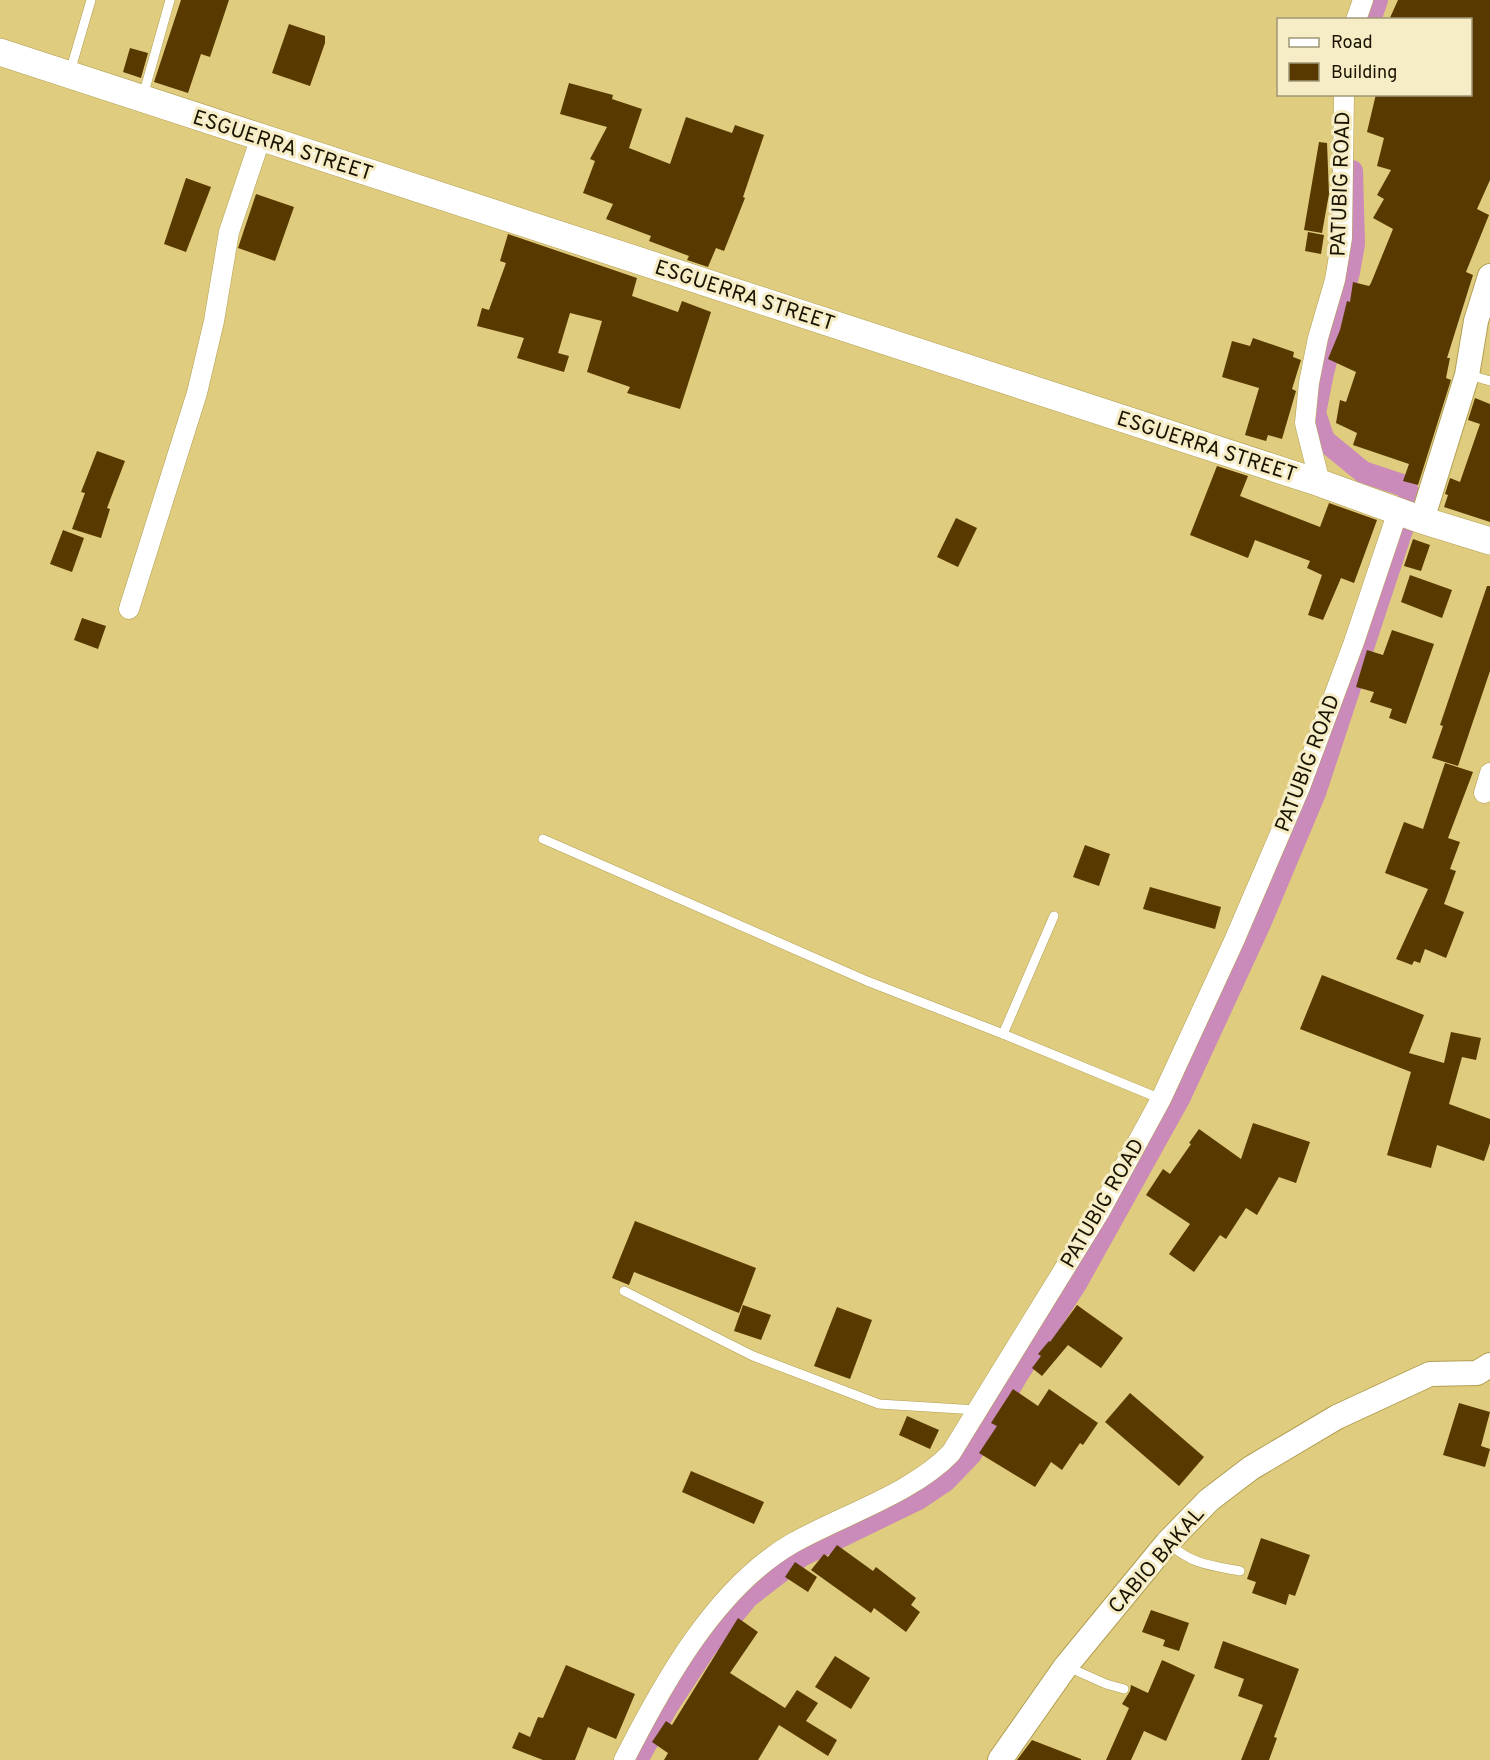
<svg xmlns="http://www.w3.org/2000/svg" width="1490" height="1760" viewBox="0 0 1490 1760" font-family="Overpass,sans-serif">
<style>
.lines{fill:none;stroke-linecap:round;stroke-linejoin:round}
.canal{stroke:#ca8aba;stroke-width:22}
.building{fill:#583900}
.service-casing{stroke:#b29f52;stroke-width:10}
.minor-casing{stroke:#b29f52;stroke-width:21}
.tertiary-casing{stroke:#b29f52;stroke-width:26}
.secondary-casing{stroke:#b29f52;stroke-width:28}
.service{stroke:#fff;stroke-width:9}
.minor{stroke:#fff;stroke-width:20}
.tertiary{stroke:#fff;stroke-width:24}
.secondary{stroke:#fff;stroke-width:27}
.labels{text-anchor:middle;stroke-width:6;stroke-linejoin:round;paint-order:stroke}
.street-label{font-size:21px;fill:#191300;stroke:#f6edc7}
</style>
<rect width="100%" height="100%" fill="#dfcc7e"/>
<g class="lines">
<g class="canal">
<polyline points="1370,20 1377,0"/>
<polyline points="1352,171 1354,244 1349,272 1323,373 1315,413 1324,440 1363,472 1405,486 1411,497"/>
<polyline points="637,1760 667,1707 705,1649 748,1597 801,1556 918,1499 945,1481 971,1454 1018,1374 1077,1282 1180,1097 1259,926 1315,793 1404,524"/>
</g>
</g>
<g class="building">
<polygon points="181,0 229,0 210,57 201,54 188,93 154,82"/>
<polygon points="1398,0 1490,0 1490,180 1477,209 1489,215 1466,272 1473,275 1447,358 1450,358 1446,378 1451,380 1418,485 1403,481 1409,464 1353,445 1357,433 1336,423 1340,400 1346,402 1356,372 1328,359 1340,330 1347,301 1350,302 1353,282 1369,286 1371,283 1393,229 1373,218 1384,199 1377,195 1391,170 1377,166 1384,138 1367,132 1376,94 1470,94 1470,20 1389,20"/>
<polygon points="289,24 325,36 325,43 310,86 272,73"/>
<polygon points="130,48 148,53 141,78 123,72"/>
<polygon points="569,83 613,95 612,99 642,109 629,148 670,164 686,117 732,133 735,125 764,135 743,197 745,198 724,251 716,248 708,267 687,260 689,256 649,241 651,236 606,219 613,204 583,193 595,161 590,159 607,127 560,114"/>
<polygon points="1319,142 1327,143 1329,194 1322,233 1304,230"/>
<polygon points="186,178 211,187 186,252 164,244"/>
<polygon points="256,194 294,207 275,261 238,248"/>
<polygon points="1308,232 1324,235 1321,254 1305,251"/>
<polygon points="508,234 637,278 632,296 678,312 682,301 711,312 680,409 627,393 630,387 587,372 602,321 570,313 558,353 569,356 564,372 517,358 524,338 477,326 482,308 489,310 506,263 500,261"/>
<polygon points="1253,338 1294,352 1293,357 1301,360 1292,389 1296,391 1282,439 1268,435 1266,441 1245,435 1259,388 1222,377 1232,341 1250,346"/>
<polygon points="1475,398 1490,404 1490,522 1444,507 1448,495 1445,494 1450,478 1460,482 1480,424 1468,420"/>
<polygon points="97,451 125,461 107,508 110,509 101,538 72,529 85,493 81,492"/>
<polygon points="1217,466 1248,476 1240,496 1320,527 1329,503 1377,520 1354,583 1341,578 1323,620 1308,615 1322,575 1307,568 1310,561 1255,540 1248,558 1190,535"/>
<polygon points="956,518 977,528 958,567 937,557"/>
<polygon points="63,530 84,538 72,572 50,564"/>
<polygon points="1413,539 1430,545 1421,571 1404,566"/>
<polygon points="1410,575 1452,590 1442,618 1401,602"/>
<polygon points="1487,586 1490,586 1490,671 1458,766 1432,758 1443,726 1440,725"/>
<polygon points="82,618 106,626 98,649 74,640"/>
<polygon points="1392,630 1434,644 1406,724 1389,718 1392,709 1370,702 1374,692 1356,687 1367,650 1383,655"/>
<polygon points="1445,763 1473,772 1448,838 1460,842 1450,869 1456,871 1444,904 1464,912 1446,958 1425,949 1420,963 1414,961 1412,965 1396,959 1428,889 1385,873 1404,822 1423,829"/>
<polygon points="1085,845 1110,854 1099,886 1073,877"/>
<polygon points="1150,887 1221,907 1215,929 1143,909"/>
<polygon points="1322,975 1424,1015 1409,1053 1444,1063 1451,1032 1481,1038 1476,1060 1462,1057 1449,1104 1490,1119 1490,1143 1484,1161 1437,1145 1431,1168 1387,1155 1411,1072 1300,1029"/>
<polygon points="1253,1123 1310,1142 1296,1183 1279,1177 1257,1215 1246,1208 1226,1239 1220,1235 1194,1272 1169,1254 1190,1224 1146,1195 1163,1169 1170,1174 1191,1144 1189,1143 1199,1129 1241,1159"/>
<polygon points="635,1221 756,1268 739,1313 634,1272 629,1285 612,1278"/>
<polygon points="743,1305 771,1315 761,1340 734,1331"/>
<polygon points="1077,1305 1123,1338 1101,1368 1068,1345 1042,1376 1032,1368 1041,1356 1038,1354 1049,1341 1050,1342"/>
<polygon points="837,1307 872,1320 850,1379 814,1366"/>
<polygon points="1013,1389 1038,1406 1049,1389 1098,1423 1083,1445 1080,1443 1062,1470 1051,1462 1035,1487 979,1453 997,1426 991,1423"/>
<polygon points="1130,1393 1204,1457 1179,1486 1105,1422"/>
<polygon points="1459,1403 1490,1412 1481,1446 1490,1449 1485,1467 1443,1455"/>
<polygon points="907,1416 939,1430 930,1449 899,1435"/>
<polygon points="691,1471 764,1502 754,1524 682,1492"/>
<polygon points="1261,1538 1310,1555 1295,1596 1289,1594 1286,1605 1252,1593 1256,1582 1247,1579"/>
<polygon points="837,1545 873,1571 876,1567 916,1598 911,1605 920,1612 906,1632 874,1608 871,1613 811,1570 824,1554 828,1557"/>
<polygon points="795,1562 817,1577 808,1592 785,1577"/>
<polygon points="1151,1610 1189,1623 1179,1651 1163,1646 1165,1640 1142,1632"/>
<polygon points="738,1618 758,1632 730,1673 785,1708 797,1690 818,1703 806,1721 837,1740 828,1756 779,1725 758,1760 664,1760 668,1753 652,1742 666,1721 672,1725"/>
<polygon points="1223,1641 1299,1669 1274,1737 1277,1738 1269,1760 1241,1760 1263,1705 1238,1696 1244,1679 1214,1668"/>
<polygon points="835,1656 870,1678 851,1709 815,1687"/>
<polygon points="1162,1660 1195,1675 1166,1741 1144,1731 1131,1760 1106,1760 1129,1708 1122,1704 1130,1691 1131,1685 1148,1693"/>
<polygon points="566,1665 635,1694 616,1739 588,1727 575,1760 543,1760 512,1748 519,1732 530,1737 538,1717 543,1718"/>
<polygon points="1032,1740 1081,1759 1081,1760 1017,1760"/>
</g>
<g class="lines">
<g class="service-casing">
<g id="service">
<polyline points="70,72 91,0"/>
<polyline points="143,96 170,0"/>
<polyline points="1469,375 1490,381"/>
<polyline points="543,839 867,981 1003,1034 1161,1099"/>
<polyline points="1003,1034 1054,916"/>
<polyline points="624,1291 753,1356 879,1404 977,1410"/>
<path d="M1169,1544C1194,1565 1209,1565 1240,1571"/>
<polyline points="1068,1667 1106,1684 1124,1689"/>
</g>
</g>
<g class="minor-casing">
<g id="minor">
<polyline points="1356,20 1363,0"/>
<polyline points="1320,483 1305,423 1309,383 1318,338 1335,280 1342,238 1344,94"/>
<polyline points="129,609 197,393 214,321 229,232 261,137"/>
<polyline points="1484,793 1490,773"/>
<path d="M624,1760C663,1683 716,1587 793,1543C843,1515 913,1493 951,1453L1100,1211L1161,1099L1234,941L1300,787L1354,642L1398,511"/>
</g>
</g>
<g class="tertiary-casing">
<g id="tertiary">
<polyline points="1422,520 1467,375 1476,321 1490,276"/>
<polyline points="1000,1760 1066,1666 1167,1543 1209,1500 1251,1468 1337,1417 1430,1374 1477,1373 1490,1365"/>
</g>
</g>
<g class="secondary-casing">
<polyline id="secondary" points="0,52 1320,483 1422,520 1490,541"/>
</g>
<use href="#service" class="service"/>
<use href="#minor" class="minor"/>
<use href="#tertiary" class="tertiary"/>
<use href="#secondary" class="secondary"/>
</g>
<g class="labels">
<g class="street-label">
<text transform="translate(283 145) rotate(18)" y="7">ESGUERRA STREET</text>
<text transform="translate(1340 184) rotate(-88)" y="7">PATUBIG ROAD</text>
<text transform="translate(745 295) rotate(18)" y="7">ESGUERRA STREET</text>
<text transform="translate(1207 446) rotate(18)" y="7">ESGUERRA STREET</text>
<text transform="translate(1307 763) rotate(-69)" y="7">PATUBIG ROAD</text>
<text transform="translate(1102 1203) rotate(-60)" y="7">PATUBIG ROAD</text>
<text transform="translate(1156 1560) rotate(-49)" y="7">CABIO BAKAL</text>
</g>
</g>
<rect x="1277" y="18" width="195" height="78" fill="#f6edc7" stroke="#9e9677" stroke-width="1.5"/>
<rect x="1289" y="38" width="30" height="9" fill="#ffffff" stroke="#9e9677" stroke-width="1.5"/>
<text x="1331" y="48" font-size="18" fill="#191300">Road</text>
<rect x="1289" y="63" width="30" height="18" fill="#583900" stroke="#9e9677" stroke-width="1.5"/>
<text x="1331" y="78" font-size="18" fill="#191300">Building</text>
</svg>
